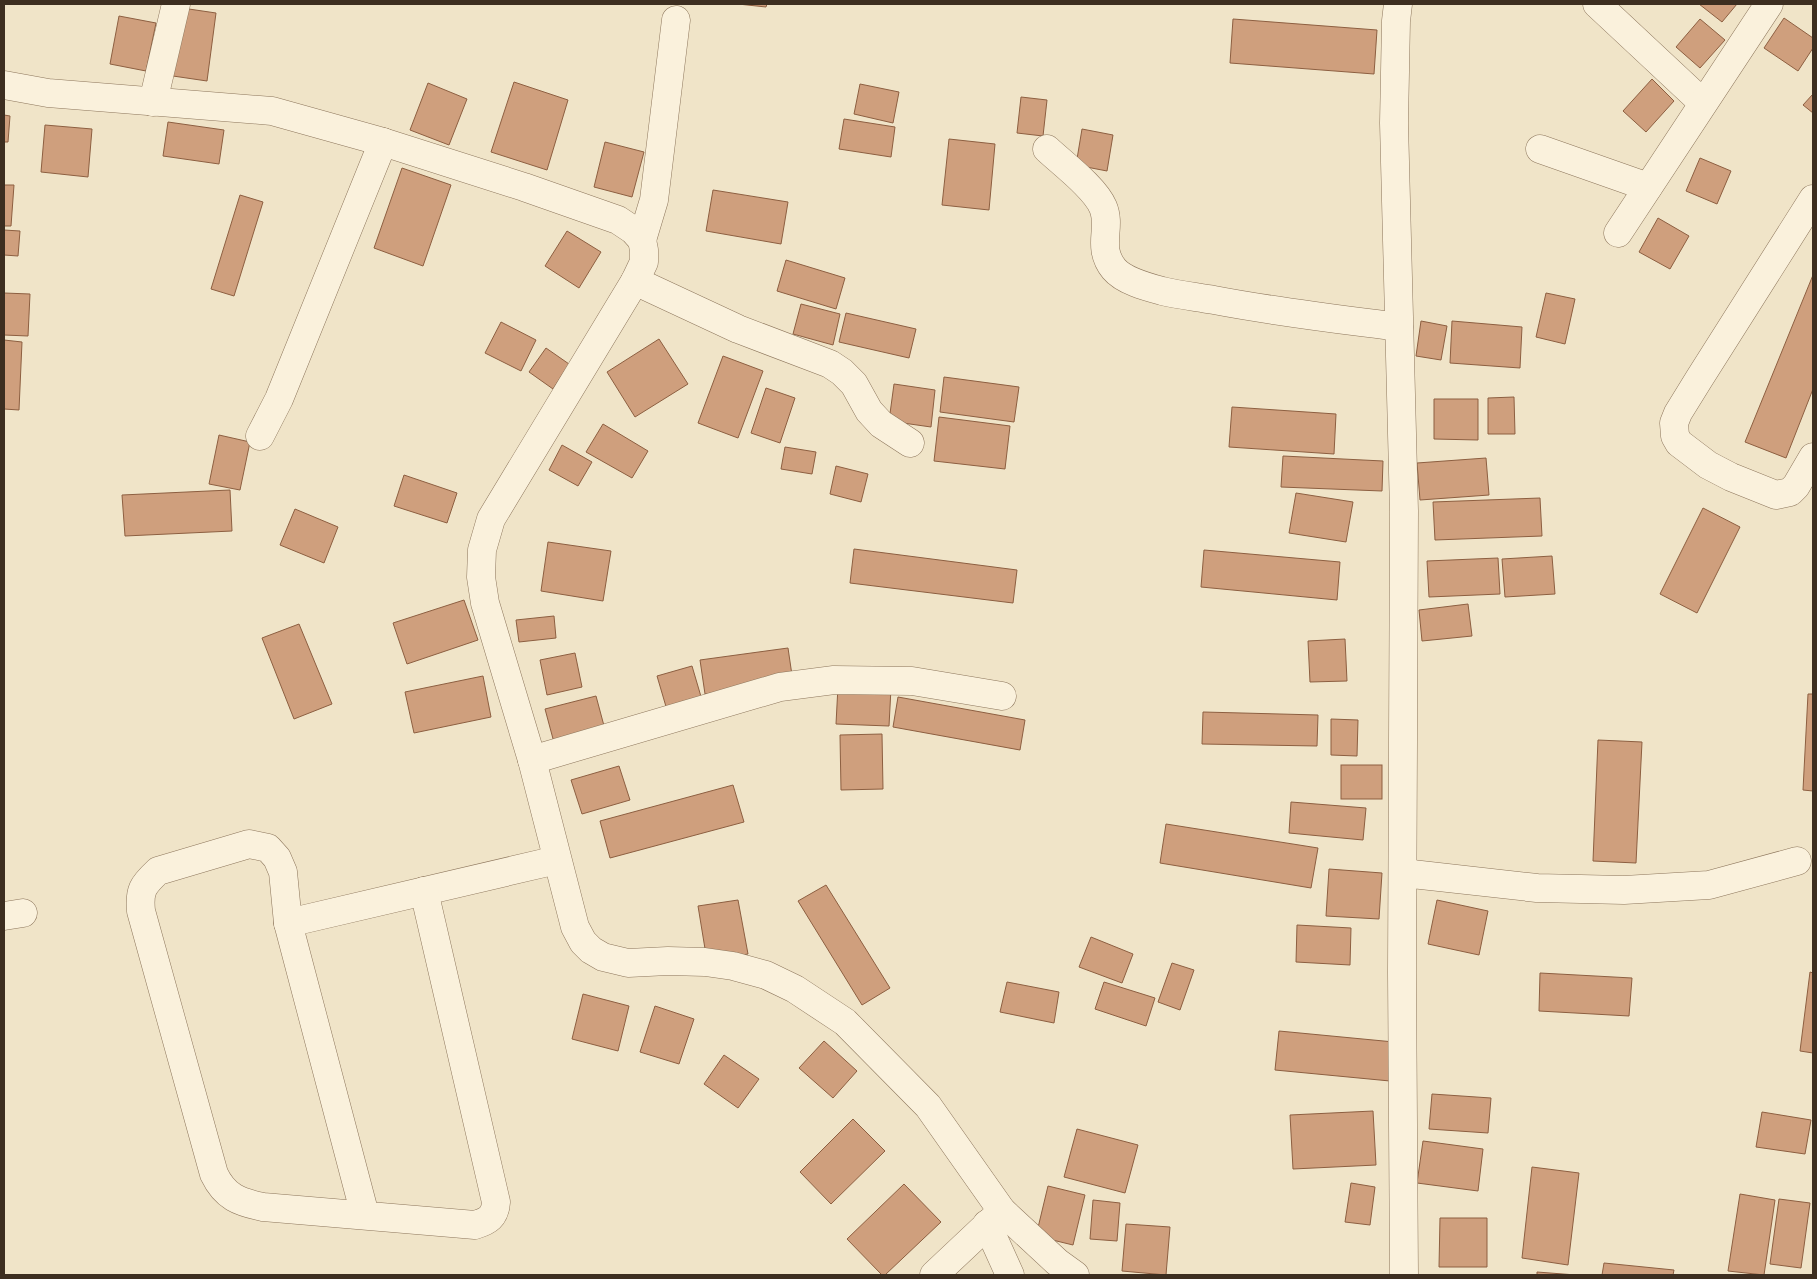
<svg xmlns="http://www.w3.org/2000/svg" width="1817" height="1279" viewBox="0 0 1817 1279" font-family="'Libre Baskerville',serif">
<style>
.building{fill:#cf9f7d;stroke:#8d5f41}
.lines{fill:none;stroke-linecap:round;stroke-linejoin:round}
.minor-casing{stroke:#8d765c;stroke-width:29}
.minor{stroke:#faf1dc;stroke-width:28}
</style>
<rect width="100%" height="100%" fill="#f0e4c8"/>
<g class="building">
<polygon points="738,4 767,4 766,7"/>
<polygon points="1699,4 1737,4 1722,22"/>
<polygon points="182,8 216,13 207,81 173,76"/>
<polygon points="119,16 156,23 146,71 110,64"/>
<polygon points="1784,18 1813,38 1813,48 1798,71 1764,48"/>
<polygon points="1233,19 1377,30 1374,74 1230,63"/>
<polygon points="1700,19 1725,40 1700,68 1676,47"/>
<polygon points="1652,79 1674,101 1646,132 1623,111"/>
<polygon points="514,82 568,100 547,170 491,152"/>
<polygon points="428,83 467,99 449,145 410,130"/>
<polygon points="860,84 899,92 893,123 854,114"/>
<polygon points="1813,94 1813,113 1803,105"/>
<polygon points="1021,97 1047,100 1043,136 1017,133"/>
<polygon points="4,115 10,116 8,142 4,142"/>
<polygon points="844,119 895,127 891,157 839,149"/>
<polygon points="168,122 224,130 219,164 163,156"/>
<polygon points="45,125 92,129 88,177 41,172"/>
<polygon points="1082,129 1113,135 1107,171 1076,165"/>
<polygon points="949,139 995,144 989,210 942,205"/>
<polygon points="605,142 644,152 632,197 594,187"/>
<polygon points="1700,158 1731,171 1717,204 1686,191"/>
<polygon points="402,168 451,185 423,266 374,248"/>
<polygon points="4,185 14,185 11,226 4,226"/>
<polygon points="713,190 788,202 781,244 706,231"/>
<polygon points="240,195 263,202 234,296 211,289"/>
<polygon points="1658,218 1689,236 1670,269 1639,252"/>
<polygon points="4,230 20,231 18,256 4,255"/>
<polygon points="567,231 601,252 579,288 545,266"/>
<polygon points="786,260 845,278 836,309 777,291"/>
<polygon points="1813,275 1813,389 1786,458 1745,442"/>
<polygon points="4,293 30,294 28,336 4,335"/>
<polygon points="1546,293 1575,299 1565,344 1536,337"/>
<polygon points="801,304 840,314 833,345 793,334"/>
<polygon points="846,313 916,329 909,358 839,342"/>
<polygon points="1421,321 1447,326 1441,360 1416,356"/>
<polygon points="1452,321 1522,327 1520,368 1450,363"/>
<polygon points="501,322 536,340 521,371 485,353"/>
<polygon points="659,339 688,384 635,417 607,372"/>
<polygon points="4,340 22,342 19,410 4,409"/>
<polygon points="546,348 569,364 553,389 529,372"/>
<polygon points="723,356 763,371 738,438 698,423"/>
<polygon points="944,377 1019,387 1014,422 940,412"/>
<polygon points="894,384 935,390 931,427 889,421"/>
<polygon points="766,388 795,398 780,443 751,433"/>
<polygon points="1514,397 1515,434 1488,434 1488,398"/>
<polygon points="1434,399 1478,399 1478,440 1434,439"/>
<polygon points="1232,407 1336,414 1334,454 1229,447"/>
<polygon points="939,417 1010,426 1005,469 934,461"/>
<polygon points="603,424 648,451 632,478 586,452"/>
<polygon points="219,435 250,442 240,490 209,484"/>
<polygon points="562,445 592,462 578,486 549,470"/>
<polygon points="785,447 816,452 812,474 781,469"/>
<polygon points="1283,456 1383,461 1382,491 1281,487"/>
<polygon points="1486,458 1489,495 1420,500 1417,463"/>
<polygon points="836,466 868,474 861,502 830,494"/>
<polygon points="404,475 457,493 447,523 394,506"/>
<polygon points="230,490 232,531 125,536 122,495"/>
<polygon points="1296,493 1353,502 1346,542 1289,533"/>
<polygon points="1540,498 1542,536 1435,540 1433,502"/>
<polygon points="1703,508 1740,527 1697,613 1660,594"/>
<polygon points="295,509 338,527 324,563 280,545"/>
<polygon points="548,542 611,551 603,601 541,591"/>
<polygon points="854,549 1017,570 1013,603 850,583"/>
<polygon points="1204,550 1340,562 1337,600 1201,587"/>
<polygon points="1552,556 1555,594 1505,597 1502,559"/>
<polygon points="1498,558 1500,594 1429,597 1427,561"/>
<polygon points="464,600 478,640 407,664 393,623"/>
<polygon points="1468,604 1472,636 1422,641 1419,610"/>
<polygon points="554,616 556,638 519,642 516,620"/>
<polygon points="299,624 332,704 294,719 262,638"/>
<polygon points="1345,639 1347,681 1310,682 1308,641"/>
<polygon points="788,648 793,682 705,694 700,660"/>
<polygon points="575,653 582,687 547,695 540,660"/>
<polygon points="692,666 702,700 667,710 657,676"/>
<polygon points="483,676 491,717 414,733 405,692"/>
<polygon points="838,686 891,688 889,726 836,724"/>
<polygon points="1808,694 1813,694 1813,791 1803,790"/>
<polygon points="596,696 607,737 556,750 545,709"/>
<polygon points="898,697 1025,720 1020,750 893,727"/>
<polygon points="1203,712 1318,715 1317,746 1202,744"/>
<polygon points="1331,719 1358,720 1357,756 1331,755"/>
<polygon points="882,734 883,789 841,790 840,735"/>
<polygon points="1598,740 1642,742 1636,863 1593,861"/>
<rect x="1341" y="765" width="41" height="34"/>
<polygon points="619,766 630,800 582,814 571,780"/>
<polygon points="733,785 744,822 610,858 600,821"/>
<polygon points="1291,802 1366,808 1363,840 1289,833"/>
<polygon points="1166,824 1318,848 1311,888 1160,863"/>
<polygon points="1329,869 1382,873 1379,919 1326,916"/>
<polygon points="826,885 890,988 862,1005 798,901"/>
<polygon points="738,900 748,954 707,961 698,906"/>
<polygon points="1437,900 1488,911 1479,955 1428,944"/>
<polygon points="1297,925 1351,928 1350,965 1296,962"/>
<polygon points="1091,937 1133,954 1122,983 1079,967"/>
<polygon points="1172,963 1194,970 1180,1010 1158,1002"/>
<polygon points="1810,972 1813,973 1813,1053 1800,1051"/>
<polygon points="1540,973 1632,978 1629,1016 1539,1011"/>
<polygon points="1007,982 1059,992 1054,1023 1000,1012"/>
<polygon points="1104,982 1155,998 1146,1026 1095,1009"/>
<polygon points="583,994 629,1006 618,1051 572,1039"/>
<polygon points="655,1006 694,1019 679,1064 640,1052"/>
<polygon points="1279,1031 1394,1042 1390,1081 1275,1070"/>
<polygon points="824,1041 857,1071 833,1098 799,1068"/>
<polygon points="724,1055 759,1079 738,1108 704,1084"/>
<polygon points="1432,1094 1491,1098 1488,1133 1429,1129"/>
<polygon points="1373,1111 1376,1165 1293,1169 1290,1115"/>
<polygon points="1762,1112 1811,1120 1805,1154 1756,1147"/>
<polygon points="853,1119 885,1151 831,1204 800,1172"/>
<polygon points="1077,1129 1138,1145 1125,1193 1064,1177"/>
<polygon points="1423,1141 1483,1149 1478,1191 1417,1183"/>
<polygon points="1532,1167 1579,1173 1568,1265 1522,1258"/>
<polygon points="1351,1183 1375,1187 1370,1225 1345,1222"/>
<polygon points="904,1184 941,1222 885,1275 882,1275 847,1239"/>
<polygon points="1048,1186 1085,1195 1073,1245 1036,1236"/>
<polygon points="1740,1194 1775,1200 1764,1275 1728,1271"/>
<polygon points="1779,1199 1810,1203 1801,1268 1770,1264"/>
<polygon points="1093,1200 1120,1203 1117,1241 1090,1239"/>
<polygon points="1440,1218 1487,1218 1487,1267 1439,1267"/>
<polygon points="1126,1224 1170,1227 1166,1275 1122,1271"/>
<polygon points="1604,1263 1674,1270 1673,1275 1602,1275"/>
<polygon points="1537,1272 1576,1275 1537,1275"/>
</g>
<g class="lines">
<g class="minor-casing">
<g id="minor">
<polyline points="1398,4 1396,21 1394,123 1404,511 1402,973 1404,1275"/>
<polyline points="1597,4 1703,103"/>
<polyline points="4,85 48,93 272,111 383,142 524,187 618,220 633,230 642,240 644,250 644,262 635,281 491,519 482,550 481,577 485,603 532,760 575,927 583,942 591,950 603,957 628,963 668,961 705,962 733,966 766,975 795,989 845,1022 928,1106 1002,1211 1057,1262 1075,1275"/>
<polyline points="153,102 176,4"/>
<path d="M1047,149C1063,164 1095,188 1103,207C1112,228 1096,247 1114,269C1124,281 1147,287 1162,291C1179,295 1197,297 1214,300C1276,312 1338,319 1399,327"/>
<polyline points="1540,149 1648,187"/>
<polyline points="1813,199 1699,379 1678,413 1674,423 1675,436 1679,443 1708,465 1731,477 1776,495 1790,492 1796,486 1813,457"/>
<polyline points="1618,233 1769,4"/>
<polyline points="642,240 654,200 676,20"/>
<polyline points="635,281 738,329 830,364 842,372 854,384 869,411 881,424 910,443"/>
<polyline points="260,436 279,399 383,142"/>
<polyline points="532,760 780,687 834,680 912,681 1002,696"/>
<polyline points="1403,873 1537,888 1624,890 1709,885 1797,861"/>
<polyline points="4,916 23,913"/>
<polyline points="288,923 557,860"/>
<path d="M365,1215L288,923L283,872L277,858L268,848L249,844L158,871C143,885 139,890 141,911L214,1174C225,1197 239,1202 263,1207L475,1225C488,1221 495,1217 496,1202L424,891"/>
<polyline points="987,1224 1010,1275"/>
<polyline points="934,1275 1002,1211"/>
</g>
</g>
<use href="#minor" class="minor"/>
</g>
<rect width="1817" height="1279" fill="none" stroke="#3d2e20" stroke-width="10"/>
</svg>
